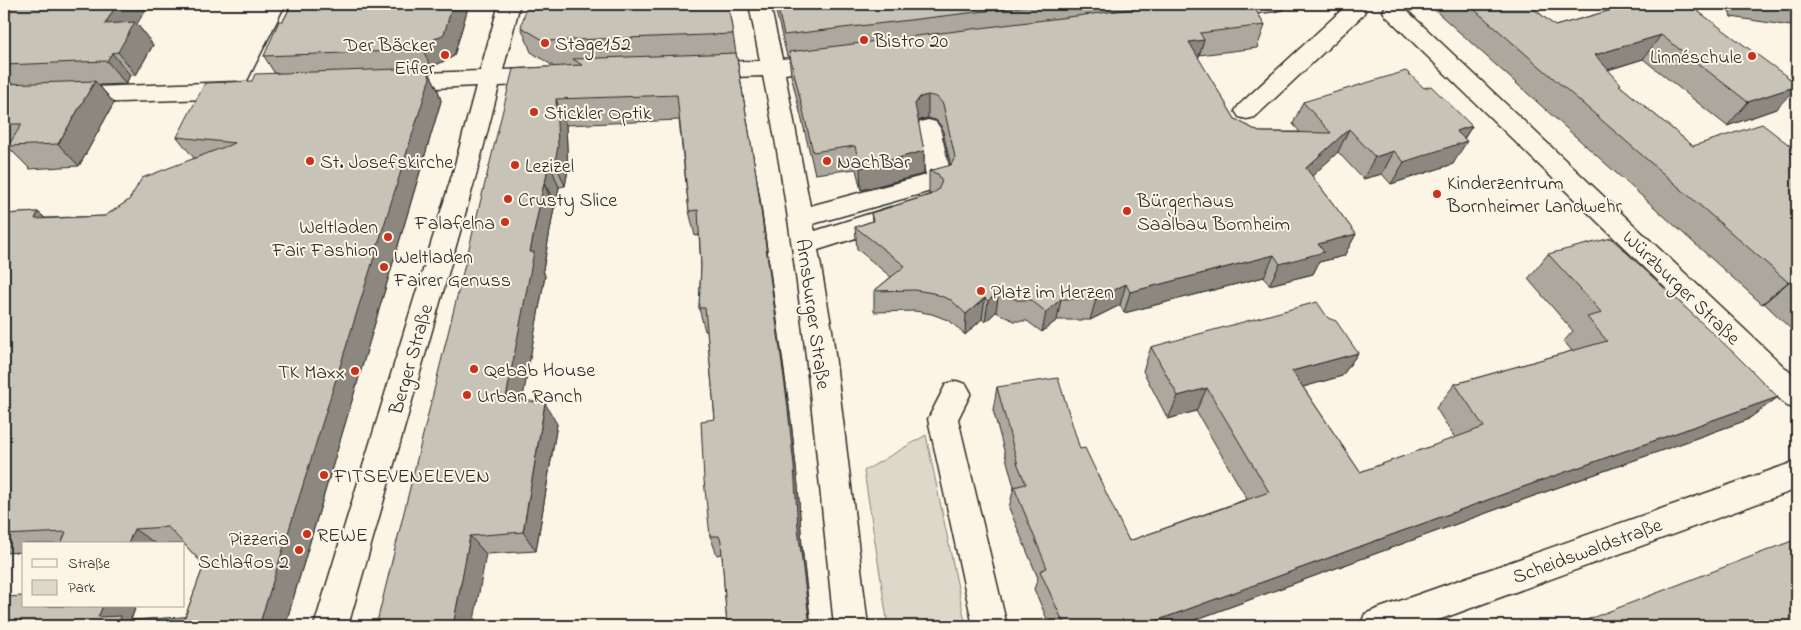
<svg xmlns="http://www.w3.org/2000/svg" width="1801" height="630" viewBox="0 0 1801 630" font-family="'Indie Flower',sans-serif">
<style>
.green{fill:#ded8ca;stroke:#84827a}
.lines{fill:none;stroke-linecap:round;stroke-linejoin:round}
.minor-casing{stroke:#2b2b2b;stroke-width:3}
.minor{fill:#fcf5e5;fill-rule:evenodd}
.wall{fill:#aca89d;stroke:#2b2b2b}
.shaded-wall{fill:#8c8880;stroke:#2b2b2b}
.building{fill:#c8c3b7;stroke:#2b2b2b}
.poi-dot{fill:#c8321e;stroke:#fcf5e5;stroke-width:2}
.labels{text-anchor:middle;stroke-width:4;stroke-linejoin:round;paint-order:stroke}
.poi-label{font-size:20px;fill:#2b2b2b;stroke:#fcf5e5;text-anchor:start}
.street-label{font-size:20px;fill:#2b2b2b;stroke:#fcf5e5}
</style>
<rect width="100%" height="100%" fill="#fcf5e5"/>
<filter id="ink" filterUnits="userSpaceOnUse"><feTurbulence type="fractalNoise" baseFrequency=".02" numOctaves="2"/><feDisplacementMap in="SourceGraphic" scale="10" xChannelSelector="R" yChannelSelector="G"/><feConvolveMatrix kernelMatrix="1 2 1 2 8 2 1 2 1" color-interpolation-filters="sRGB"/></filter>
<g filter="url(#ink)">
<polygon class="green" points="926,435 966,626 888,626 864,471"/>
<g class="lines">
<g class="minor-casing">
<g id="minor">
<polygon points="287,4 308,4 264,95 256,97 247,93 245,96 237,98 4,106 4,90 237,82 246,86"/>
<polygon points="499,4 520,4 503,70 547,68 555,71 558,76 555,81 547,84 499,86 477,172 348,626 314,626 453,172 476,86 395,90 387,87 384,82 387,77 395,74 480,71"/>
<path d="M749,4H770L782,59L826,54L834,56L837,61L834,66L785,74L810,206L926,175L916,128L920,122L928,120L936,122L940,128L952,180L949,186L813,224L815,231L891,207L900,210L904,217L900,224L818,250L832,330L868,626H834C815,442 800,257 763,76L702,78L694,75L691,70L694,65L702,62L760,61Z"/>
<polygon points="1220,4 1285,4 1282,9 1274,11 1216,18 1208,16 1205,11 1208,6"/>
<polygon points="1354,4 1362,6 1365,11 1362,16 1255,117 1247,119 1239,117 1235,111 1239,105 1346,6"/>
<polygon points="1394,4 1402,6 1797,379 1797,409 1787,406 1386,16 1383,11 1386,6"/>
<polygon points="956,381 966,384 971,393 958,419 1007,626 973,626 928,419 946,384"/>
<polygon points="1797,461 1797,489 1422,626 1360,626 1365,614 1377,609"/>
</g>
</g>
<use href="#minor" class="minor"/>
</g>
<g class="wall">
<polygon points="4,4 137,24 153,45 136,75 130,75 126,84 99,85 114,103 79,166 30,169 9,148 4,148"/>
<polygon points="292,4 469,4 454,56 432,67 433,72 429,72 438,90 441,101 285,626 4,626 24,606 136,606 131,620 185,617 204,565 185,545 184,545 184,544 24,544 24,552 4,553 4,214 38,212 45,218 105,216 194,158 177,137 252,81 275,74 264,56"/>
<polygon points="728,4 760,199 791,421 798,486 802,547 811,626 727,626 722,554 717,555 710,536 715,419 707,331 705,331 699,308 701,266 699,235 695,236 689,211 679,120 566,125 568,170 565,186 559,187 556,207 554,208 543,270 545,276 522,400 557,424 536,551 486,554 376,626 553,66 531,52 521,27"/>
<polygon points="774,4 1252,4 1265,25 1257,48 1199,55 1198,58 1235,119 1259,132 1300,132 1293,124 1303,102 1424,88 1472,126 1464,139 1453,164 1391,184 1382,174 1363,179 1338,152 1312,176 1356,234 1344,256 1319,262 1313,274 1269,285 1264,277 1124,313 1120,305 1090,320 1057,320 1042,332 1027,321 1014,321 996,312 985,322 982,319 965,335 950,321 932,314 915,311 874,312 874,291 891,277 857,249 855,227 872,221 871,213 931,194 929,194 929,171 951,166 942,127 936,120 928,118 920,120 918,122 924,151 924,174 861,190 856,169 815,174 791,75 789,56 787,56"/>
<polygon points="1428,4 1528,4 1555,26 1633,4 1776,109 1727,126 1643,59 1608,70 1620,86 1693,146 1797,151 1797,335 1764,303 1762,304"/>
<polygon points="1727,4 1797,4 1797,27 1731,17"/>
<polygon points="1548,254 1778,397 1747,420 1500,508 1178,626 1050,626 1034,589 1038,578 1009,508 1014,487 993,410 997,387 1080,449 1129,541 1247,499 1196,411 1168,419 1143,371 1151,347 1328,318 1358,353 1342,376 1303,387 1360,472 1455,438 1436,408 1455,384 1572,351 1564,341 1573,331 1528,279"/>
</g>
<g class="shaded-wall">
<polygon points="117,4 149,4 137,24 153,45 136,75 118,52 105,24"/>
<polygon points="453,4 469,4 454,56 432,67 433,72 423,50 422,46"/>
<polygon points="1661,35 1643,59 1578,79 1595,55"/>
<polygon points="1204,40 1197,63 1189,42"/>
<polygon points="112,53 130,75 126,84 107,61"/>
<polygon points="736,53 760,199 791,421 798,486 802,547 811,626 810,626"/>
<polygon points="427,68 438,90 441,101 285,626 259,626"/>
<polygon points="95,81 114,103 79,166 58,144"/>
<polygon points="1797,86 1797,87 1776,109 1727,126 1748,102"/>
<polygon points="928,95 928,118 920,120 914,127 915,104 920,97"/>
<polygon points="556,99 566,125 568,170 565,186 555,162"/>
<polygon points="1472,126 1461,143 1467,141 1453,164 1391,184 1404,162 1456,131"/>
<polygon points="1349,129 1338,152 1296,191 1306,168"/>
<polygon points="924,151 924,174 861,190 860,168"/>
<polygon points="1394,151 1382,174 1363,179 1375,157"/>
<polygon points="549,162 559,187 556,207 545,183"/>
<polygon points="544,183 554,208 543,270 545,276 519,419 506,398 530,252"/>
<polygon points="38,212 61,234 35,219"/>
<polygon points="1356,234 1344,256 1319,262 1313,274 1269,285 1280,264 1318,244"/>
<polygon points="1274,255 1264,277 1124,313 1130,292"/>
<polygon points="1790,281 1764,303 1762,304 1788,282"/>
<polygon points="1126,284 1120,305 1090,320 1096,299"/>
<polygon points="999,291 996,312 985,322 988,301"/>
<polygon points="985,298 982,319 965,335 966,314"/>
<polygon points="1061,299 1057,320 1042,332 1046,312"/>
<polygon points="1358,353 1342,376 1278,394 1292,371"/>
<polygon points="1207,388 1196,411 1168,419 1178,396"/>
<polygon points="1778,397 1747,420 1500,508 1178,626 1142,626 1523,487"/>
<polygon points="545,403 557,424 536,551 523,532"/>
<polygon points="134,529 156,544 128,544"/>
<polygon points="470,536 486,554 473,626 453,626"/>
<polygon points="103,606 136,606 130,621 140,626 98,617"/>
</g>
<g class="building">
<polygon points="4,4 117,4 105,24 135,22 118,52 112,53 107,61 4,65"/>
<polygon points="292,4 453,4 444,34 422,46 423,50 264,56 279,21 283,21"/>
<polygon points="527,4 728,4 733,34 545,41 521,27"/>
<polygon points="777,4 1044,4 784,35"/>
<polygon points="1172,4 1252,4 1265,25 1200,33 1204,40 1189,42 1235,119 1259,132 1331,133 1303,102 1406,71 1424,88 1431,86 1472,126 1456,131 1467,141 1404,162 1394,151 1375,157 1349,129 1306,168 1356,234 1318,244 1324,252 1280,264 1274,255 1130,292 1126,284 1096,299 1061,299 1046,312 1031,300 1017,300 999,291 988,301 985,298 966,314 951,300 933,293 915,290 874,291 905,266 855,227 873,221 871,213 930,195 938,190 942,181 938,174 929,171 951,165 955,157 943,104 937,97 928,95 920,97 915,104 924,151 860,168 855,146 813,152 789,52"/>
<polygon points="1468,4 1528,4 1555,26 1633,4 1688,4 1797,84 1797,86 1748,102 1661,35 1595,55 1621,84 1619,85 1693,146 1762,124 1797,151 1797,287 1790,281 1788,282"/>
<polygon points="736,53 756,174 787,400 794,466 798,528 810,626 727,626 721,541 719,536 710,536 704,480 701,421 715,419 705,308 699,308 701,266 698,210 689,211 677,95 556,99 558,146 555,162 549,162 545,183 544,183 530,252 534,252 506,398 545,403 523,532 470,536 453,626 376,626 513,69 582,65 573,59"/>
<polygon points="427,68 430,78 259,626 4,626 4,597 24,596 24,606 103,606 98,617 121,616 120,621 185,617 204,565 168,527 134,529 128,544 61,544 66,532 4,535 4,214 38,212 35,219 105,216 129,200 142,178 235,143 177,137 205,83 252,81 255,74"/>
<polygon points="95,81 58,144 8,146 22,124 4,124 4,84"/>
<polygon points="1611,238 1735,354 1778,397 1523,487 1142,626 1065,626 1040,571 1047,568 1014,487 1026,484 1018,465 997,387 1058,378 1080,449 1085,448 1129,541 1269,492 1207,388 1178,396 1151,347 1317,302 1328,318 1336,321 1358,353 1292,371 1360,472 1484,427 1455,384 1607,341 1587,317 1602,313 1548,254"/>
<polygon points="1797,539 1797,626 1571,626"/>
</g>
</g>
<g class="poi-dot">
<circle cx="864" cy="40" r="5"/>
<circle cx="545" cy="43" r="5"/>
<circle cx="445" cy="55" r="5"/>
<circle cx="1752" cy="56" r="5"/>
<circle cx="534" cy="112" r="5"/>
<circle cx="310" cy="161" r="5"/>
<circle cx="827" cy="161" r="5"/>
<circle cx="515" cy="165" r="5"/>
<circle cx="1437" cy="194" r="5"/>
<circle cx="508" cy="199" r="5"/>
<circle cx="1127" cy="211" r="5"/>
<circle cx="505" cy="222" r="5"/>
<circle cx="388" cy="237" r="5"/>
<circle cx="384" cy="267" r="5"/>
<circle cx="981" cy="291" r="5"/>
<circle cx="474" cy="369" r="5"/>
<circle cx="355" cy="371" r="5"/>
<circle cx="467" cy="395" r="5"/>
<circle cx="324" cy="475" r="5"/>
<circle cx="307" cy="534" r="5"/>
<circle cx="299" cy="550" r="5"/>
</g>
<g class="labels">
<g class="poi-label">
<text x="874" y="47">Bistro 20</text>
<text x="555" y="50">Stage152</text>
<text x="435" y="51" text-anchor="end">Der Bäcker<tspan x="435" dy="23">Eifler</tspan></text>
<text x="1742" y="63" text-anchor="end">Linnéschule</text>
<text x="544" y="119">Stickler Optik</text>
<text x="320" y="168">St. Josefskirche</text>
<text x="837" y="168">NachBar</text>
<text x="525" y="172">Lezizel</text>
<text x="1447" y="189">Kinderzentrum<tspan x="1447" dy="23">Bornheimer Landwehr</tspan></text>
<text x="518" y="206">Crusty Slice</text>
<text x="1137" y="207">Bürgerhaus<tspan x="1137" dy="23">Saalbau Bornheim</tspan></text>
<text x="495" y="229" text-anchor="end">Falafelna</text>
<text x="378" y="233" text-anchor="end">Weltladen<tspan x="378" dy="23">Fair Fashion</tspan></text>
<text x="394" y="263">Weltladen<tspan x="394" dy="23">Fairer Genuss</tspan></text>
<text x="991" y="298">Platz im Herzen</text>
<text x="484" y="376">Qebab House</text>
<text x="345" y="378" text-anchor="end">TK Maxx</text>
<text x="477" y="402">Urban Ranch</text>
<text x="334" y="482">FITSEVENELEVEN</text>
<text x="317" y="541">REWE</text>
<text x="289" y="545" text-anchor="end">Pizzeria<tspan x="289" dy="23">Schlaflos 2</tspan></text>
</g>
<g class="street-label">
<text transform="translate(1682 287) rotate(44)" y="7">Würzburger Straße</text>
<text transform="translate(814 314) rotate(82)" y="7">Arnsburger Straße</text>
<text transform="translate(410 359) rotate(-74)" y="7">Berger Straße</text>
<text transform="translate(1587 550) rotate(-20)" y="7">Scheidswaldstraße</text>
</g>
</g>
<rect width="1801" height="630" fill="none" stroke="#fcf5e5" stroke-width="20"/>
<rect x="10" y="10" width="1781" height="610" fill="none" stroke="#2b2b2b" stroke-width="2" filter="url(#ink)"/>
<rect x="22" y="542" width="162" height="65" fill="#fcf5e5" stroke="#a8a49b"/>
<rect x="32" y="559" width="25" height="8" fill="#fcf5e5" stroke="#a8a49b"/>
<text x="68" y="568" font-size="15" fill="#2b2b2b">Straße</text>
<rect x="32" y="580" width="25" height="15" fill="#ded8ca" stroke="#a8a49b"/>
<text x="68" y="592" font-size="15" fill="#2b2b2b">Park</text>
</svg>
